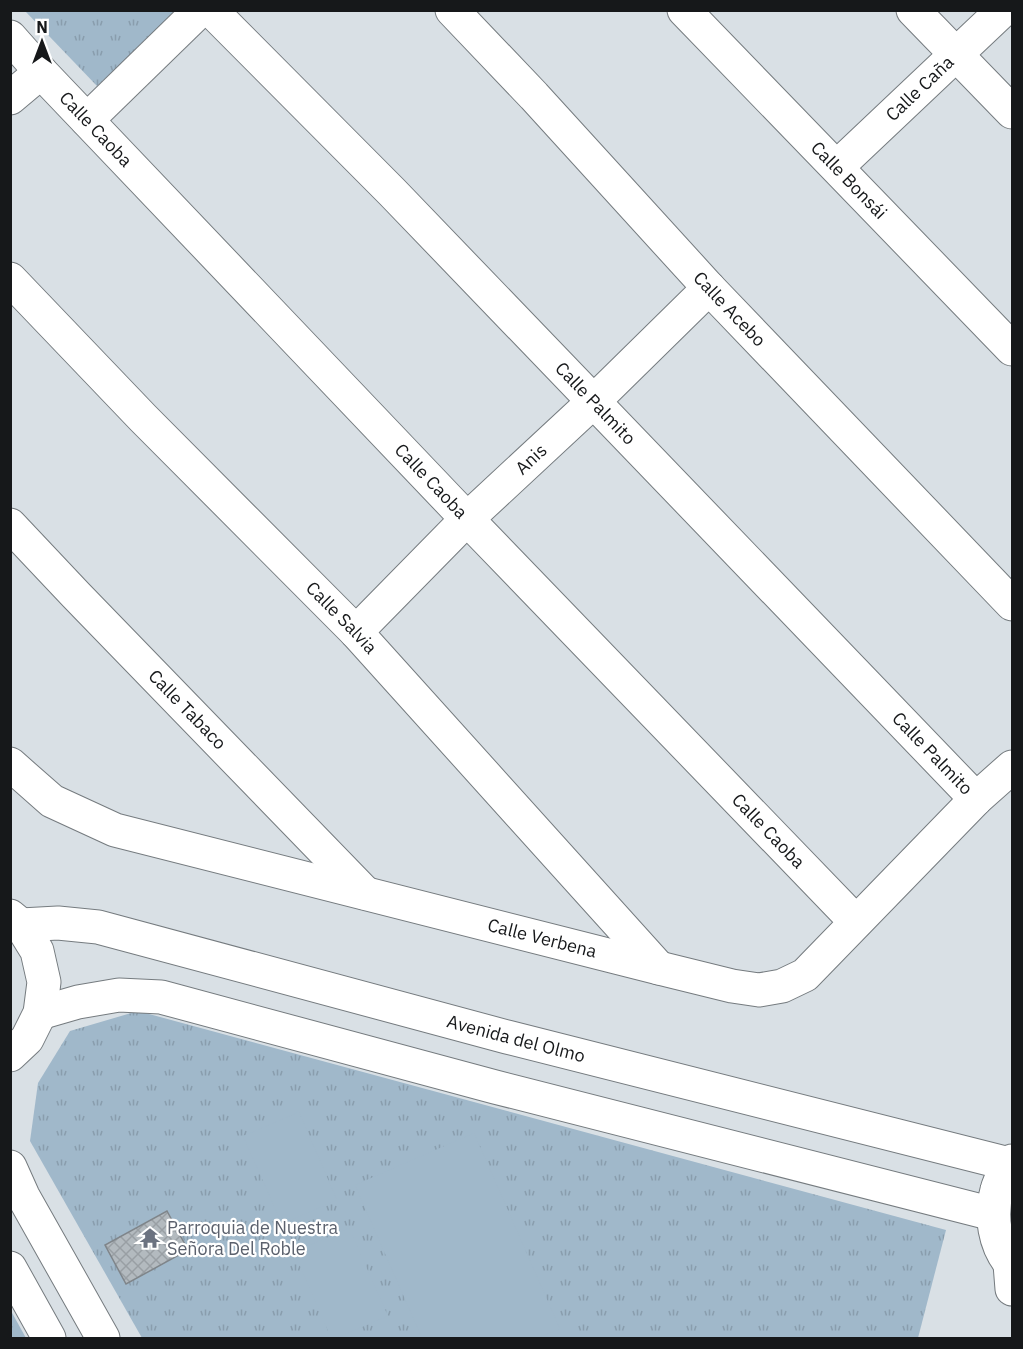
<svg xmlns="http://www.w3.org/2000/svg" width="1023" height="1349" viewBox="0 0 1023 1349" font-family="'IBM Plex Sans',sans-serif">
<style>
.grass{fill:url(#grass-tufts)}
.pitch{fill:#a0b8ca}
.building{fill:url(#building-cross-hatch);stroke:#7f858a;stroke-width:1.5}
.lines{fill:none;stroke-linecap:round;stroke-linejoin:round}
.street-casing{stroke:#757b7f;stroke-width:35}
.secondary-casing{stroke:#757b7f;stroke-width:35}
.street{stroke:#fff;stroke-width:33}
.secondary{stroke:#fff;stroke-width:33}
.labels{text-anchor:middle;stroke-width:4.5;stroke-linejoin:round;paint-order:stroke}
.street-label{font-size:18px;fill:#16181a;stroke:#fff}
.worship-label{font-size:18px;fill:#5b616d;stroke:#fff;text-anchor:start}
</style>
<defs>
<pattern id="grass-tufts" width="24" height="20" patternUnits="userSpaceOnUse" patternTransform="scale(1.5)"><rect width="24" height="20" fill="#a0b8ca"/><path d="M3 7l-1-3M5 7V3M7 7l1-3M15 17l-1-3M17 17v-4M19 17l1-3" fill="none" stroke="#899dad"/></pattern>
<pattern id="building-cross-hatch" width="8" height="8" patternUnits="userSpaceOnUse" patternTransform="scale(1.5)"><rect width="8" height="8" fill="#b3babf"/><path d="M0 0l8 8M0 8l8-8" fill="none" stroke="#999fa4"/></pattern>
</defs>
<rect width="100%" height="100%" fill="#d9e0e5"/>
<g class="grass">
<polygon points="25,11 178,11 97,86"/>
<polygon points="138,1011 946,1230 918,1338 142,1338 30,1141 38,1083 70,1031"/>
<polygon points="10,1311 11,1311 26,1338 11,1338"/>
</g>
<g class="pitch">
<polygon points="299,1112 337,1200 282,1224 243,1136"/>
<polygon points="474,1133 560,1329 537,1338 422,1338 355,1185"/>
<polygon points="349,1228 388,1316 336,1338 331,1338 294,1252"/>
</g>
<polygon class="building" points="167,1211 188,1250 126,1284 105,1245"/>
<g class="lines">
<g class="street-casing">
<g id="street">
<path id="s1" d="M211,10L392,192L976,799"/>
<path id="s2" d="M452,10L534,96L709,288L1012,604"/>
<path id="s3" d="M684,10L1012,349"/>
<polyline points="913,10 1012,112"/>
<path id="s4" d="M10,37L41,72L467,519L856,922"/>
<polyline points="10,98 41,72"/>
<polyline points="87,120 200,10"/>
<path id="s5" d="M837,167L1003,10"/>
<path id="s6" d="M10,279L143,418L356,632L659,968"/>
<path id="s7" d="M10,525L76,595L365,893"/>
<path id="s8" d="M356,632L467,519L594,401L709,288"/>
<path id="s9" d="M10,764L52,801L115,830L659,968L732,986L759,990L782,986L805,975L976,799L1012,767"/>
<polyline points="10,1167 23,1196 103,1338"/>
<polyline points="1010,1264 1012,1289"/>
<polyline points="10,1268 49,1338"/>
</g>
</g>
<g class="secondary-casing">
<g id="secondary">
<polyline points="10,916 21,925 37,951 44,982 40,1013 27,1039 10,1055"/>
<path id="s10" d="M21,925L58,923L98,927L507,1037L1009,1164"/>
<polyline points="40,1013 78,1002 119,995 161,997 495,1087 993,1214"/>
<path d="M1012,1161L1009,1164C1005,1172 999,1181 997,1190C990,1216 994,1245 1012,1266"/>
</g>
</g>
<use href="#street" class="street"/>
<use href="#secondary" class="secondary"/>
</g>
<defs>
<g id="temple-bare" transform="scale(1.62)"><path d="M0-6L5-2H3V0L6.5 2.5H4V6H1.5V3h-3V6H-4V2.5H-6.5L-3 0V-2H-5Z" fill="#6b7280" stroke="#fff" stroke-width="2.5" paint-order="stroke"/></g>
</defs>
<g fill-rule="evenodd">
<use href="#temple-bare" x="150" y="1238"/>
</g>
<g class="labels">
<g class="street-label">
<text dy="6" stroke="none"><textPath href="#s5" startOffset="114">Calle Caña</textPath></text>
<text dy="6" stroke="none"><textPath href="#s4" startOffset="126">Calle Caoba</textPath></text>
<text dy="6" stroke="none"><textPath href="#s3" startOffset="237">Calle Bonsái</textPath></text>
<text dy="6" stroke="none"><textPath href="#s2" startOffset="408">Calle Acebo</textPath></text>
<text dy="6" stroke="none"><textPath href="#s1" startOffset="550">Calle Palmito</textPath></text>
<text dy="6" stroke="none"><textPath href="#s8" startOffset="246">Anis</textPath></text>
<text dy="6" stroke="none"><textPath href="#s4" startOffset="612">Calle Caoba</textPath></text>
<text dy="6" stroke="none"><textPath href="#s6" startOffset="474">Calle Salvia</textPath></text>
<text dy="6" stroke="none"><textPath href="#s7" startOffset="256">Calle Tabaco</textPath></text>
<text dy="6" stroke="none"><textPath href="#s1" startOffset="1036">Calle Palmito</textPath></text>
<text dy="6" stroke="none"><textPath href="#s4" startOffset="1098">Calle Caoba</textPath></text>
<text dy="6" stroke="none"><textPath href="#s9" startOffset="566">Calle Verbena</textPath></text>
<text dy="6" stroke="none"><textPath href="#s10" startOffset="510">Avenida del Olmo</textPath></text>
</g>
<g class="worship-label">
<text x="167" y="1234">Parroquia de Nuestra<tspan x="167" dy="21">Señora Del Roble</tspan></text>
</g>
</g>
<rect width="1023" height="1349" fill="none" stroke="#16181a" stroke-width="24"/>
<g transform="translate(42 42)" stroke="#ffffff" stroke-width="4.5" paint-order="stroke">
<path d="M0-4.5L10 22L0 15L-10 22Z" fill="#16181a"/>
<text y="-9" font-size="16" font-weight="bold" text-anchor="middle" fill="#16181a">N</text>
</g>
</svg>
